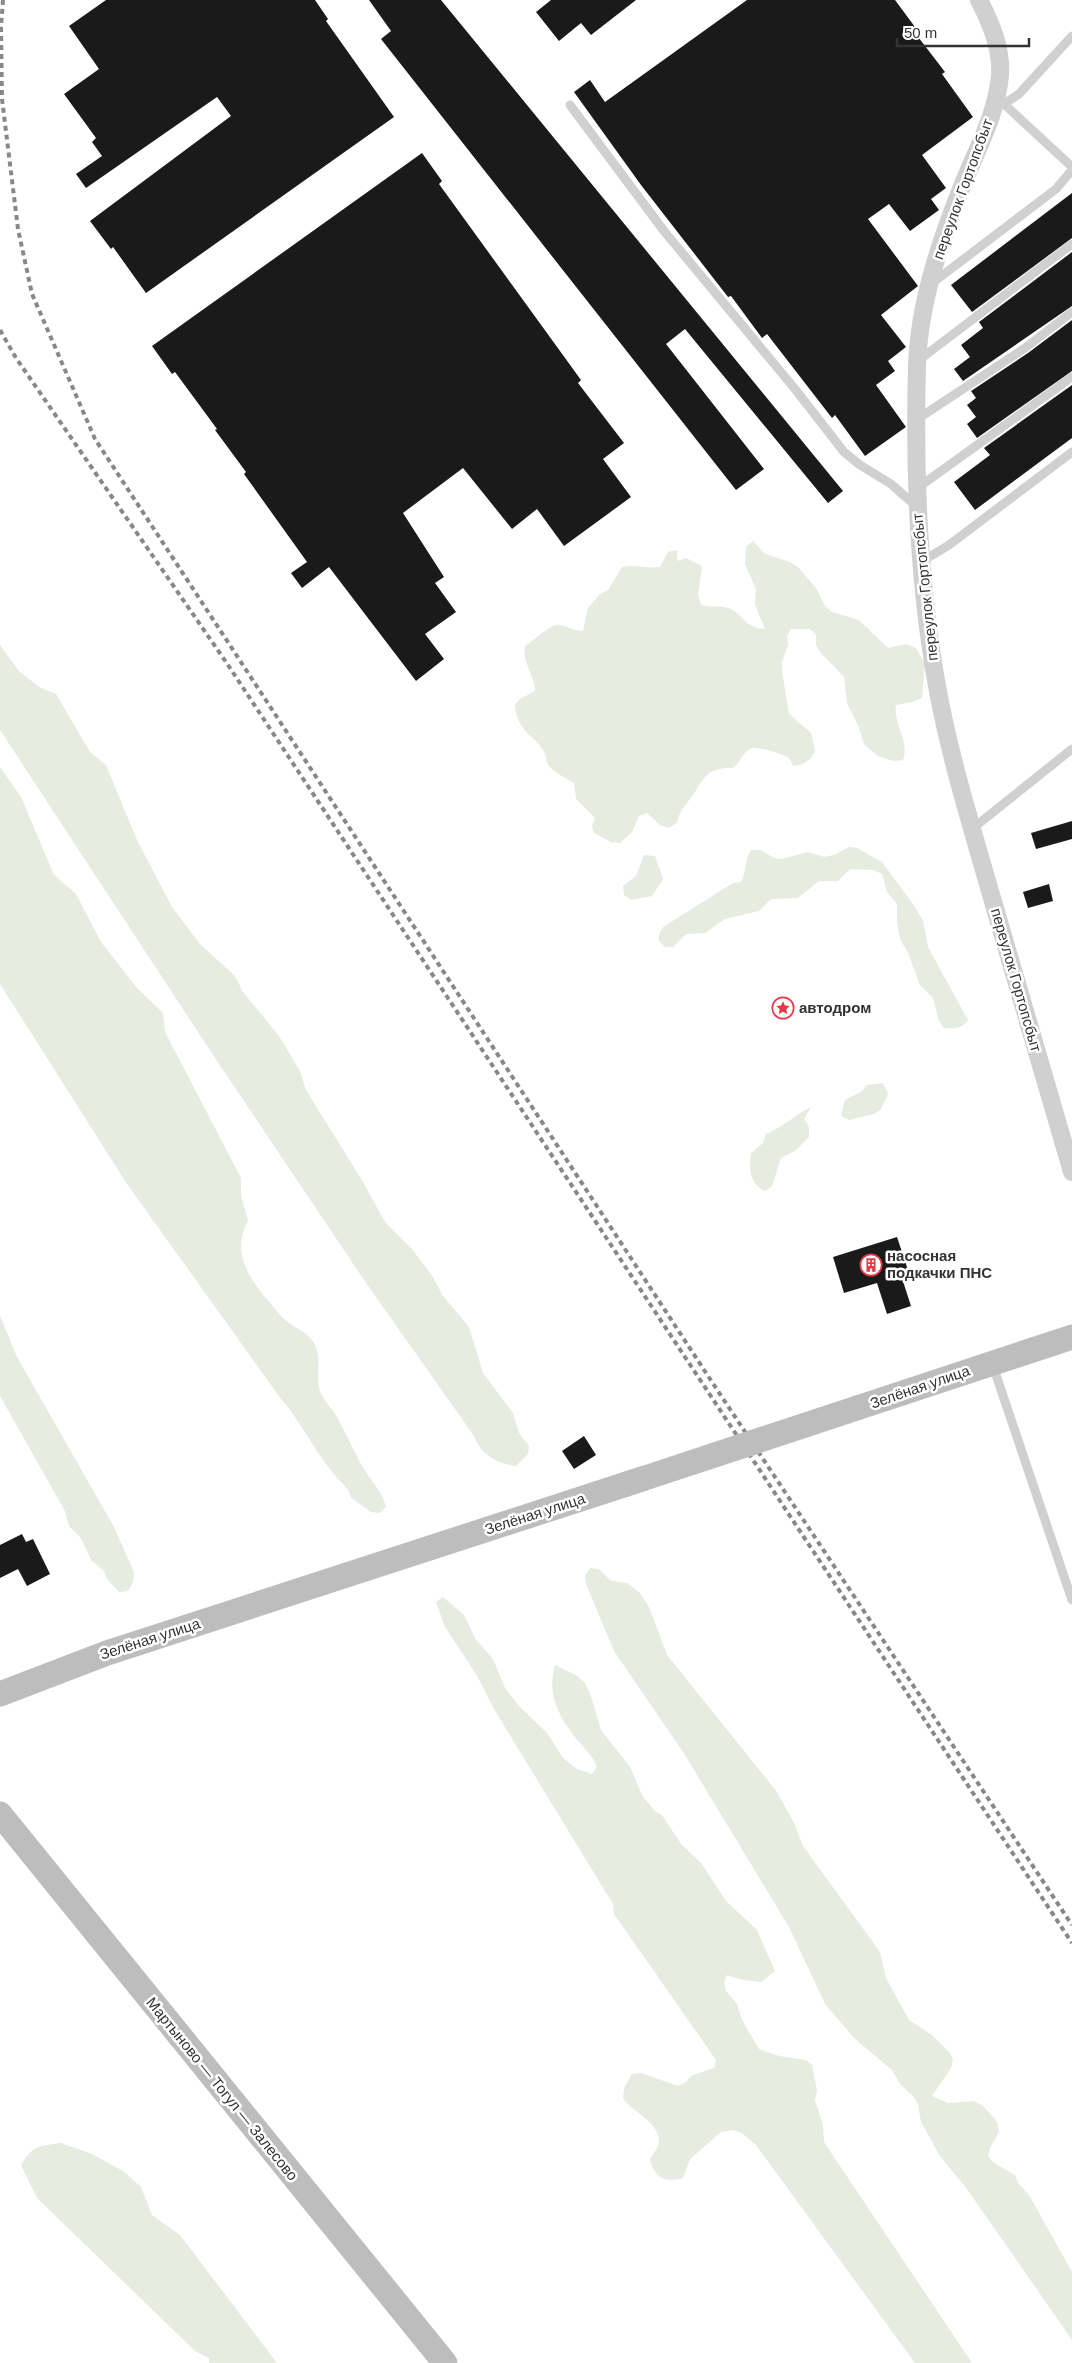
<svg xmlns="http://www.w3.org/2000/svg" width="1072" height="2363" viewBox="0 0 1072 2363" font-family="Arial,sans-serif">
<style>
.green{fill:#e6ecdf}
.building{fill:#1a1a1a}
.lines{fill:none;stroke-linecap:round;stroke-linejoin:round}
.lane{stroke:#d0d0d0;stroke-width:9}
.street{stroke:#d0d0d0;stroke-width:18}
.secondary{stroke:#bdbdbd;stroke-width:25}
.rail{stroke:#888;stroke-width:4;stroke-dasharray:5 4;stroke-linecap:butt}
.secondary-bridge{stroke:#bdbdbd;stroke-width:25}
.labels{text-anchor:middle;stroke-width:5;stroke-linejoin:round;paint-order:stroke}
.street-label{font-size:15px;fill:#333;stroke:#fff}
.poi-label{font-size:15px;font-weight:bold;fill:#333;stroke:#fff;text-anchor:start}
</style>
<rect width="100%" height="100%" fill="#fff"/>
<g class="green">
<path d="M753,541L765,554L790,562L798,567L816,588L825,606L832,612L859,620L888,648L906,644L916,648L925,664L922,698L912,702L896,705C893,725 910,740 903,760L893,761L878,756L864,744L859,727L847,703L844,677L821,653L816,645V635L810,629H791L787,636L788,645L782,662V671L789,714L811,733L815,751L811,758L803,764L793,766C792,763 791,760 789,758C786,755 757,746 752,748C743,751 740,763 733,768C707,767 705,777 693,795C686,805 679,811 677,823L669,828L660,825L647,813L639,816L632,832L620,843L611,842L594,833L592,826L595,818L576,799L574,783C567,779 557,774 551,768C546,764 547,760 545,754C538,736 517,734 515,705L520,699L535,691C535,675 521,661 525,646C534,641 551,623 559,625C568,626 574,631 583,631L588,608L600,594L608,590L622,567C635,564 647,569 660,567L668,552L677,550V561L686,558L702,566L698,595L701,605C710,608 719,605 728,608C743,613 743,628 765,629L755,605L756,589L745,564L746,547Z"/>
<path d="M0,645L19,671L39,687L56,694L90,752L106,765L137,840L172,907L200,944L235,976L243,992L279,1036L300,1071L306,1090L363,1182L385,1222L412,1249L433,1277L443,1296L469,1327L483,1373L513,1413L519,1433L529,1446L528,1454L516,1466C497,1464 480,1454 474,1436L364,1280L217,1061L0,730Z"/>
<path d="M0,767L21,797L54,875L76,894L101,942L137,988L163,1013L165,1032L241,1178V1195L248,1221C227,1259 259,1290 282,1317C291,1327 306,1330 314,1343C322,1358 316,1373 319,1388C321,1397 332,1409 337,1417C346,1433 353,1449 361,1464C369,1479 382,1490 386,1507L380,1513L371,1512L351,1498C349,1487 340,1482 333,1473C314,1450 301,1422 281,1399L127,1184L0,984Z"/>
<path d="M849,847L857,848L882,862L913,904L923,921L928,947L968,1020C961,1029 954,1029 944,1028L939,1021L933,998L920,985L908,953L900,939L897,922V904L887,892L882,874L874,870L850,869L838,881H819L798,898L771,899L759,911L725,919L705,933L686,934L673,947H665L659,941V934L663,927L733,883L741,882C747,871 744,861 751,850H760L774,858L782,859L808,852L824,857L834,855Z"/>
<polygon points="644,855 655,856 663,879 652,896 632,900 624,895 623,886 636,876"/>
<polygon points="883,1083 888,1094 881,1109 874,1114 849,1120 841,1116 845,1100 861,1092 867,1085"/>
<path d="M811,1107L804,1119L809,1127V1137L796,1150L781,1158L772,1186L765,1191C750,1185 748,1169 751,1153L763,1143L766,1134C783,1127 795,1115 811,1107Z"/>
<polygon points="0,1316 17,1357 114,1527 134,1572 133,1582 128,1591 119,1592 107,1579 104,1571 91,1560 81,1538 69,1526 65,1511 0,1396"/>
<polygon points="590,1568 599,1569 611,1581 627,1583 640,1593 649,1607 667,1655 777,1792 794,1823 803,1846 880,1952 886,1978 909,2020 932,2035 950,2053 953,2060 951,2068 932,2096 948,2103 973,2101 982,2105 994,2118 998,2124 999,2132 990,2148 988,2156 994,2163 1015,2175 1018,2183 1029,2195 1072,2272 1072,2340 967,2189 940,2156 921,2122 918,2105 914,2097 901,2085 892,2070 855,2039 825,2004 789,1927 685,1755 614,1651 586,1584 585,1575"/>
<path d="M443,1597L464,1615L476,1640L493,1659L505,1688L519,1706L548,1734L563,1758L577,1769L592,1774L597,1767C593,1755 583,1747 574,1736C557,1713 547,1693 555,1665L576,1675L585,1683L590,1693L601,1730L630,1767L643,1797L655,1811L662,1815L681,1844L701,1863L726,1901L757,1930L775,1971L761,1982L743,1980L727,1975L724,1982L726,1991L737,2004L742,2020L759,2049L779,2056L806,2060L812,2065L817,2091L815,2100L823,2125L824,2142L972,2363H915L756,2145L742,2133L733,2130L721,2132L690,2159L683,2178C666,2183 654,2178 650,2160C652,2155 658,2148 659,2143C661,2123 632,2112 623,2098L624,2088L632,2074L641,2073L678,2086L686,2082L691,2076L714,2068L716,2060L614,1914L613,1904L494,1709L476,1674L445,1627L436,1602Z"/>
<path d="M61,2143L92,2154L123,2171L141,2187L152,2215L180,2235L277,2363H209V2358L195,2351L37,2198L21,2165C33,2145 39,2146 61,2143Z"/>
</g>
<g class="building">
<polygon points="106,0 315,0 328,19 326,21 394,117 146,293 113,247 111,249 90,221 231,116 217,97 86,188 76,174 102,156 92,142 96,138 64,94 99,69 69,26"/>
<polygon points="369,0 441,0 843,491 828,503 685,329 666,344 764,469 736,490 381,39 391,31"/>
<polygon points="551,0 636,0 591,35 581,23 559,41 536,12"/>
<polygon points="747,0 895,0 915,27 912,29 945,72 942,74 973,117 922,155 946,188 931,199 939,210 910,231 889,204 868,219 918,286 881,315 906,347 888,361 895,371 876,385 906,427 865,456 835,415 832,418 767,334 762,338 731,296 728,297 641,185 574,92 590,80 605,102"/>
<polygon points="422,153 442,181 439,184 581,380 578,383 624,443 603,459 631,497 564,546 537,509 512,529 463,468 403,513 444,577 435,583 456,612 425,634 444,659 416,681 329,567 302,588 291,573 307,562 244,474 246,472 215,430 217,429 175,372 172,374 152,346"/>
<polygon points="1072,193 1072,238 972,312 951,285"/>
<polygon points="1072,252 1072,306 963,381 954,369 970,357 961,345 983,328 979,322"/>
<polygon points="1072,320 1072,371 977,438 967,424 976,417 967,405 976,398 971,391 1028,353"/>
<polygon points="1072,385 1072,438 975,510 954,482 990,455 984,448"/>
<polygon points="1072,821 1072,839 1036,849 1031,833"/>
<polygon points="1049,884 1053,901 1028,908 1023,892"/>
<polygon points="897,1237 909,1273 901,1275 911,1306 887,1314 877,1283 844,1293 833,1257"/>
<polygon points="584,1436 596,1455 574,1469 562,1451"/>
<polygon points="22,1534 26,1542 33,1539 50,1574 27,1586 18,1569 0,1578 0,1545"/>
</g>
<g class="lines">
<g class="lane">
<polyline points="994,104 1004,104 1072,167"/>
<polyline points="1004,104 1019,94 1072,36"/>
<polyline points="570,105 664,231 795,389 844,452 860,465 891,484 916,506"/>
<polyline points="931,284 1056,189 1072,170"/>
<polyline points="919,360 1072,244"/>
<polyline points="916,420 1025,348 1072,312"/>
<polyline points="916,489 1072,377"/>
<polyline points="921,562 949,545 1072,452"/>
<polyline points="972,829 1072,749"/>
<polyline points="993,1366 1072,1600"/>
</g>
<path class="street" d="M979,0C991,23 1002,49 1000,75C997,113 977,149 963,184C940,241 919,304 917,366C914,473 918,580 937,686C950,758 972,828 992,898C1019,989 1045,1081 1072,1172"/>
<g class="secondary">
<polyline points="857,1408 1072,1337"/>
<polyline points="0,1694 107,1653 642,1479"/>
<polyline points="0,1814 445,2363"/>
</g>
<g class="rail">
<polyline points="3,0 1,27 2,99 18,229 32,294 95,439 710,1379 1072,1925"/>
<polyline points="0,330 16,358 226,662 1072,1943"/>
</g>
<polyline class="secondary-bridge" points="642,1479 857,1408"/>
</g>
<defs>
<g id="sight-ring" transform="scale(1.125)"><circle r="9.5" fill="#fff" stroke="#e63946" stroke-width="1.5"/><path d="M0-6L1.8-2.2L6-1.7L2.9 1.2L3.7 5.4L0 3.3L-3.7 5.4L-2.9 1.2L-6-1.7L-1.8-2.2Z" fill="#e63946"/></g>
<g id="building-ring" transform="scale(1.125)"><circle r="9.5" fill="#fff" stroke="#e63946" stroke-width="1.5"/><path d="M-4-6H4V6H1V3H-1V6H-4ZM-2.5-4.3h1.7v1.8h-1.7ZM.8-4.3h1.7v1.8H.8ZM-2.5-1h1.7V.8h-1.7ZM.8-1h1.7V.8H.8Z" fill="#e63946"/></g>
</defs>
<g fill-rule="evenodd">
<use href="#sight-ring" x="783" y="1008"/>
<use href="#building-ring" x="871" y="1265"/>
</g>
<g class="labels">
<g class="street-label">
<text transform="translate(963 189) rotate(-70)" y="5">переулок Гортопсбыт</text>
<text transform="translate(925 587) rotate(-96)" y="5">переулок Гортопсбыт</text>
<text transform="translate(1016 980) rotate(74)" y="5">переулок Гортопсбыт</text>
<text transform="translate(920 1387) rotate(-19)" y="5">Зелёная улица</text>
<text transform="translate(535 1514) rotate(-18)" y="5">Зелёная улица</text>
<text transform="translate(150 1639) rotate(-18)" y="5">Зелёная улица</text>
<text transform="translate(222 2089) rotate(51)" y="5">Мартыново — Тогул — Залесово</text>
</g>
<g class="poi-label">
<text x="799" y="1013">автодром</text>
<text x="887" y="1261">насосная<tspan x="887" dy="17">подкачки ПНС</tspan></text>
</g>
</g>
<path d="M897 38v8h132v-8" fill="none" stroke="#333333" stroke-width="2.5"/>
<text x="904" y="38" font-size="15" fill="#333333" stroke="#ffffff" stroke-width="4" paint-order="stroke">50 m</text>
</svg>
